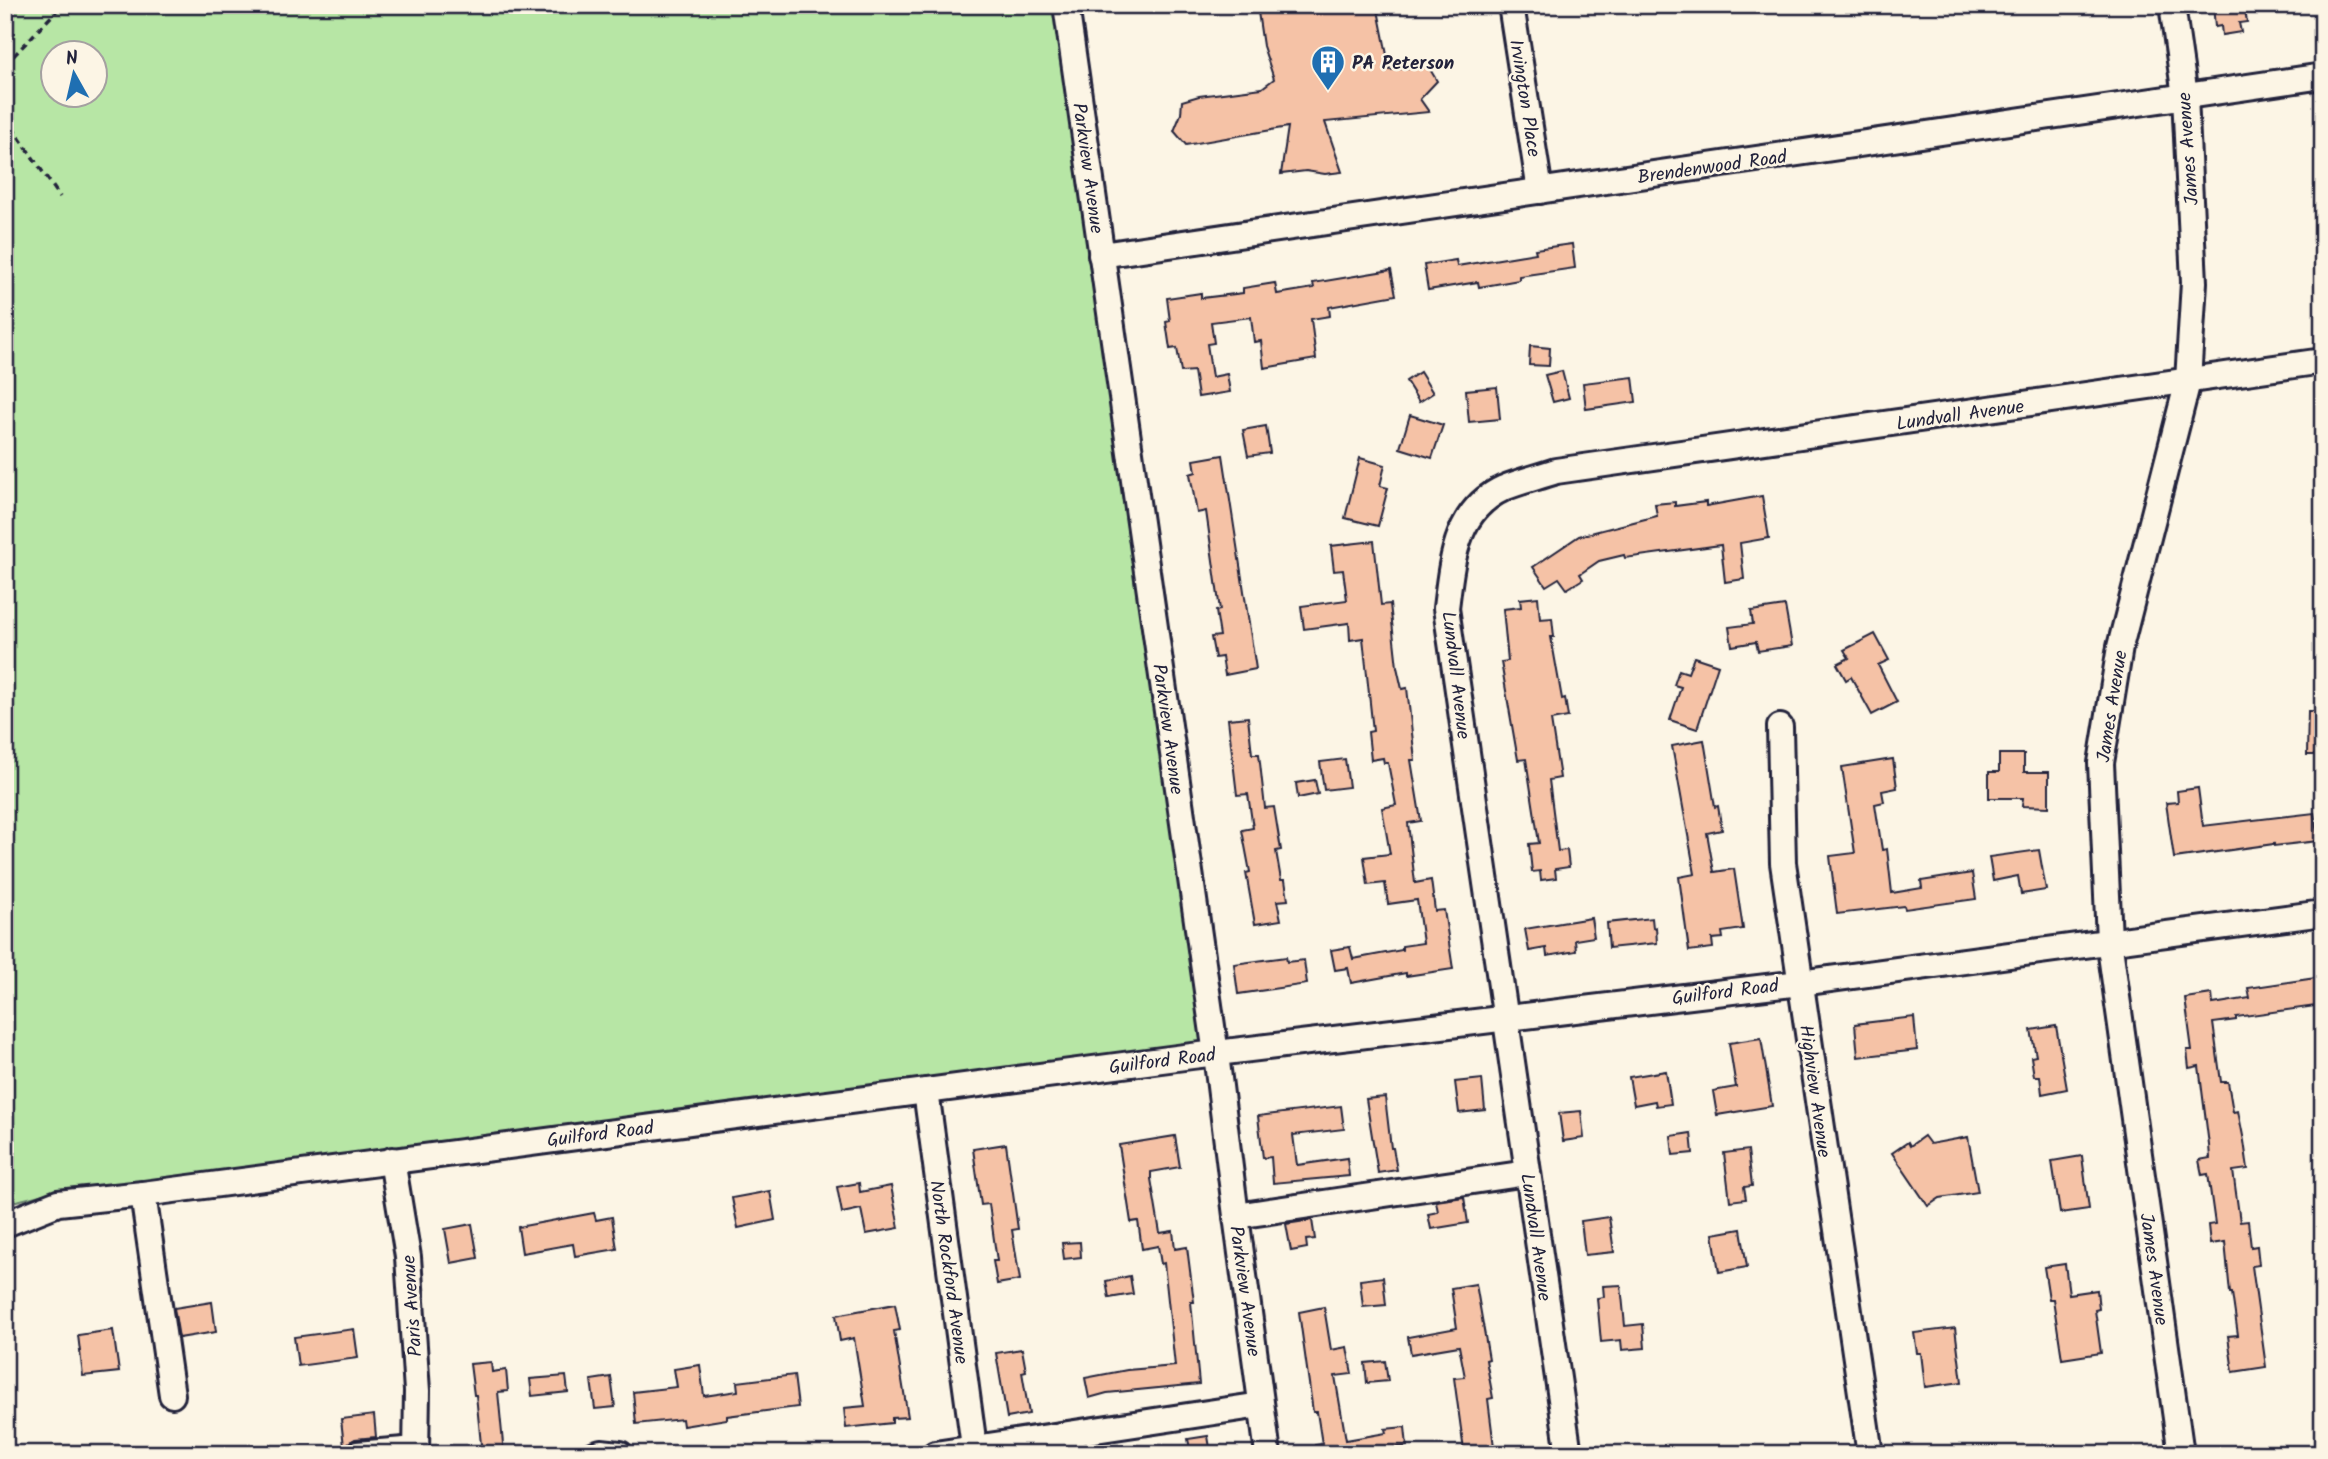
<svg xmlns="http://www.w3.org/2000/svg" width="2328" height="1459" viewBox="0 0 2328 1459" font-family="Kalam,sans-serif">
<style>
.green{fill:#b7e6a5;stroke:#6c8470;stroke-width:2;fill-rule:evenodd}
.building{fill:#f5c2a6;stroke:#22223b;stroke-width:2}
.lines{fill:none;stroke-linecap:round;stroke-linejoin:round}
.minor-casing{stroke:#22223b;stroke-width:30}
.path{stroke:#22223b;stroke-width:3.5;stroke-dasharray:7 5;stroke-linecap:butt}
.minor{stroke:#fcf5e5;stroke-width:24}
.labels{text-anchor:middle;stroke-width:5;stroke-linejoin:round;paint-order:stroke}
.poi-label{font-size:19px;font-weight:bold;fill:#22223b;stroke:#fcf5e5;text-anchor:start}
.street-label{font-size:19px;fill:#22223b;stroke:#fcf5e5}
</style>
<rect width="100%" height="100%" fill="#fcf5e5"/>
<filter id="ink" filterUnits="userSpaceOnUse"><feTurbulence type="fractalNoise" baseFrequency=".0143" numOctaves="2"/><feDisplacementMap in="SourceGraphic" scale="14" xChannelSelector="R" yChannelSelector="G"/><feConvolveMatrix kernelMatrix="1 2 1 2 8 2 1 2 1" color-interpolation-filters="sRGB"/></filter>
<g filter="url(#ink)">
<path class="green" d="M5,5H1055L1082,212L1213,1028L1209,1041L48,1193L5,1204ZM52,52H94V94H52Z"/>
<g class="building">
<polygon points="1257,5 1377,5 1390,70 1428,66 1437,81 1420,99 1429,112 1325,122 1342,172 1325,174 1306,171 1281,174 1288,127 1186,145 1174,131 1181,114 1182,101 1199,96 1262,88 1274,79 1263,46"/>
<polygon points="2213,5 2244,5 2247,22 2239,23 2241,32 2222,35 2221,26 2215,27"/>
<polygon points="1572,244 1575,268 1519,276 1519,280 1479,287 1478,282 1428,290 1424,265 1456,260 1457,266 1536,253 1535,249"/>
<polygon points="1391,270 1396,295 1329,307 1330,316 1311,319 1316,359 1264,368 1261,341 1254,342 1251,317 1211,322 1214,343 1207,344 1212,377 1227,374 1230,392 1198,397 1194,371 1181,372 1177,348 1170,349 1166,322 1170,321 1167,298 1201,293 1201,298 1243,293 1243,288 1275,283 1277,294 1314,288 1313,283"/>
<polygon points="1530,346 1550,348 1549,366 1529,365"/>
<polygon points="1562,371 1569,398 1553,402 1545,375"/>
<polygon points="1420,372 1433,393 1419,402 1406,381"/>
<polygon points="1633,377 1636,402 1586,409 1583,383"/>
<polygon points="1497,387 1500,419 1469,422 1466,390"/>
<polygon points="1410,415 1443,425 1432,458 1400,448"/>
<polygon points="1266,426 1270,453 1248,456 1243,430"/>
<polygon points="1223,455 1256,669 1225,675 1222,657 1215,658 1211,637 1220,636 1216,611 1220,610 1206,511 1197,513 1190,474 1196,472 1194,460"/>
<polygon points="1360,458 1385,465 1380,486 1388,488 1378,526 1345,518"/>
<polygon points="1762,496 1769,538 1740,543 1744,579 1725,582 1721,545 1625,558 1624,555 1599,561 1580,574 1583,579 1567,589 1559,578 1546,586 1533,567 1579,536 1657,516 1655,504 1675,502 1675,506 1706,502 1706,506"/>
<polygon points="1374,541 1381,605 1390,604 1397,667 1402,689 1407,688 1415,760 1411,760 1421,821 1408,823 1415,883 1431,880 1435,911 1444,910 1453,969 1406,976 1406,973 1351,983 1348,968 1335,970 1331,950 1350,947 1353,959 1402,950 1402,946 1423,943 1417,900 1388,904 1385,883 1368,885 1364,857 1390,854 1382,808 1396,805 1388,763 1384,763 1383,758 1371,760 1368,732 1373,731 1363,638 1350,640 1349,623 1304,629 1301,606 1347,600 1343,570 1334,571 1331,546"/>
<polygon points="1538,597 1540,619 1552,618 1554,637 1551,637 1562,699 1565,698 1568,717 1551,720 1560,778 1549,780 1558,851 1567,850 1569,867 1555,869 1556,878 1541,880 1540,871 1532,872 1529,844 1539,843 1536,823 1526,759 1518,760 1501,662 1508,661 1503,609 1521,607 1520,599"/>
<polygon points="1785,606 1792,646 1758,651 1756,642 1732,646 1729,627 1753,624 1751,611"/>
<polygon points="1875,634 1889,660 1878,665 1897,702 1872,715 1851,677 1846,680 1837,664 1849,658 1844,650"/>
<polygon points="1694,657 1718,665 1697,729 1670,720 1681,687 1674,685 1679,670 1688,673"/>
<polygon points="2308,711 2323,711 2323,755 2307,755"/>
<polygon points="1248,717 1252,754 1259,754 1265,808 1274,807 1281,850 1276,851 1281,880 1285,880 1288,900 1277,901 1281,920 1255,924 1246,873 1250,872 1242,830 1253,828 1248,794 1237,795 1228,719"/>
<polygon points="1704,740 1715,807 1718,806 1722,830 1707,833 1714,872 1734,869 1743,929 1722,932 1723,938 1712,939 1713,948 1689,951 1679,877 1695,874 1672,746"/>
<polygon points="1999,754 2024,754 2024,772 2049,772 2049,807 2022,806 2023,798 1989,798 1989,772 1999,772"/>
<polygon points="1345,759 1349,787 1324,790 1320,762"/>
<polygon points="1893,759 1897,788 1882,791 1884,802 1875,804 1882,850 1887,849 1892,893 1922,888 1921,881 1972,873 1976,899 1905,909 1904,906 1837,914 1830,856 1855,853 1842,767"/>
<polygon points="1315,780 1318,794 1298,798 1296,783"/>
<polygon points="2198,788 2203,826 2314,813 2318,841 2274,846 2274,844 2174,858 2166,803 2178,802 2177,791"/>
<polygon points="2039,850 2046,890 2021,894 2018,876 1993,881 1989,857"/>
<polygon points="1591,918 1594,937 1575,940 1576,951 1547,956 1546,948 1529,951 1525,929"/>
<polygon points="1652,918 1653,928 1656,927 1657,943 1609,948 1607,923"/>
<polygon points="1286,957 1287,962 1304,960 1307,984 1238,994 1234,964"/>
<polygon points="2323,977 2323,1005 2236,1017 2236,1020 2213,1023 2221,1082 2228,1082 2233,1112 2238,1111 2244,1141 2248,1169 2233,1171 2240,1222 2248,1221 2251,1247 2257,1246 2259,1265 2252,1266 2266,1367 2233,1372 2228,1336 2238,1335 2232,1293 2230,1293 2225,1242 2210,1244 2208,1225 2215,1224 2208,1174 2202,1175 2199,1160 2210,1158 2209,1145 2199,1066 2189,1068 2187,1050 2192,1050 2185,998 2212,994 2213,1004 2250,998 2248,988"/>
<polygon points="1914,1017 1917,1050 1858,1057 1855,1024"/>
<polygon points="2056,1026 2067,1089 2042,1094 2040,1076 2034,1076 2031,1057 2036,1056 2031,1030"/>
<polygon points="1761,1038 1772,1106 1717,1115 1713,1091 1736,1087 1729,1043"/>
<polygon points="1666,1071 1671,1104 1656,1106 1655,1101 1634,1105 1629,1077"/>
<polygon points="1482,1079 1485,1110 1459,1113 1455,1082"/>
<polygon points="1385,1097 1391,1148 1393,1148 1397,1170 1378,1173 1366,1099"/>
<polygon points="1341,1106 1344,1129 1293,1135 1297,1165 1347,1158 1349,1176 1273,1183 1271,1157 1263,1158 1258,1116"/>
<polygon points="1581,1111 1584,1138 1563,1141 1559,1113"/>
<polygon points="1691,1133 1693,1153 1673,1155 1671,1136"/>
<polygon points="1175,1136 1180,1167 1151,1172 1151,1179 1160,1233 1173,1231 1175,1249 1187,1247 1194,1302 1191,1302 1199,1384 1107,1393 1089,1398 1085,1378 1127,1370 1175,1366 1164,1263 1161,1264 1158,1246 1142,1249 1138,1221 1131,1222 1119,1145"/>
<polygon points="1924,1136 1930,1144 1968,1137 1978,1192 1940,1198 1928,1206 1892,1153 1908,1142 1910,1146"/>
<polygon points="1006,1144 1018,1229 1012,1230 1020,1280 997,1284 993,1261 997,1261 989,1204 981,1205 973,1149"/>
<polygon points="1748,1150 1752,1186 1744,1187 1746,1199 1730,1201 1724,1153"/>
<polygon points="2082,1156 2089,1209 2060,1213 2052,1161"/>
<polygon points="859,1183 860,1192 891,1186 899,1228 866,1234 861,1209 842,1213 837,1187"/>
<polygon points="770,1191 775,1220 738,1228 732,1198"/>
<polygon points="1464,1197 1468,1223 1431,1229 1428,1214 1438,1212 1436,1201"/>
<polygon points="594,1213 596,1220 612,1217 617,1249 575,1256 573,1244 522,1253 518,1227"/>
<polygon points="1609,1217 1614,1252 1585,1255 1581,1221"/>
<polygon points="1312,1220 1315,1239 1306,1240 1307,1248 1291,1251 1286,1224"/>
<polygon points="472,1224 478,1258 451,1263 445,1229"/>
<polygon points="1741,1229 1747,1267 1719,1272 1713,1234"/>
<polygon points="1080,1242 1081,1257 1064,1259 1062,1243"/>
<polygon points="2065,1264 2069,1294 2097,1290 2099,1309 2095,1310 2101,1353 2062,1359 2053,1299 2049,1299 2044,1267"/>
<polygon points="1130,1276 1133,1294 1109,1298 1106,1281"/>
<polygon points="1383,1277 1386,1305 1363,1307 1360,1280"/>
<polygon points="1476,1284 1489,1359 1486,1360 1493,1398 1488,1399 1494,1447 1464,1451 1454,1378 1465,1377 1459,1346 1411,1354 1408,1337 1457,1328 1451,1288"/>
<polygon points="1621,1285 1625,1326 1643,1324 1645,1348 1622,1350 1621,1340 1601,1342 1597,1298 1604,1297 1603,1286"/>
<polygon points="212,1302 216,1332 179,1338 174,1308"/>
<polygon points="895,1304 900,1330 894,1331 908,1417 892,1418 892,1423 846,1428 844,1408 865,1406 854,1338 840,1341 836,1315"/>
<polygon points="1324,1307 1331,1350 1347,1347 1352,1374 1335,1376 1346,1440 1386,1433 1385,1429 1405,1427 1407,1446 1371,1450 1371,1454 1316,1454 1315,1445 1322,1444 1317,1412 1313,1412 1299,1312"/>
<polygon points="1955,1328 1962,1382 1925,1387 1921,1353 1917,1353 1914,1333"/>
<polygon points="354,1329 358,1358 298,1366 294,1337"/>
<polygon points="113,1330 119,1372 83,1376 78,1335"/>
<polygon points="1022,1349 1026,1371 1022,1372 1029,1414 1007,1418 996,1353"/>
<polygon points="1385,1361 1388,1381 1367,1383 1365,1363"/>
<polygon points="491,1362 492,1372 506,1370 508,1391 498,1392 504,1454 482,1454 476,1395 474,1395 470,1364"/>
<polygon points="700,1365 704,1396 738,1391 737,1382 794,1375 798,1407 727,1416 727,1419 683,1426 682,1419 636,1424 633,1392 677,1387 674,1369"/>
<polygon points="566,1376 568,1392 532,1396 530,1379"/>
<polygon points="611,1377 615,1407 595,1409 591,1380"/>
<polygon points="374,1415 376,1437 355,1439 344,1446 341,1419"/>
<polygon points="1208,1436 1211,1454 1191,1454 1188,1439"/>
</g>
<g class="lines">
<g class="minor-casing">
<g id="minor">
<polyline points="1066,5 1216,1054 1236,1216 1268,1454"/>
<polyline points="1511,5 1540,191"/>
<polyline points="2172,5 2185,96 2194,282 2188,381 2120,647 2101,763 2109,940 2181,1454"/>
<polyline points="1101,255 2323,76"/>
<polyline points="1780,727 1783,863 1870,1454"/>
<polyline points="926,1091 975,1454"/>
<polyline points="392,1160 408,1257 417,1391 416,1454"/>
<polyline points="143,1194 172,1395"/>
<polyline points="1236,1216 1527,1173"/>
<polyline points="5,1224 58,1203 143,1194 1192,1056 1800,983 2323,913"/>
<polyline points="357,1454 416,1449"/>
<polyline points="595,1454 601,1452 620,1454"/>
<polyline points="935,1454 1261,1405"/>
<path d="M1569,1454L1446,608C1452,561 1455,510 1504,488C1521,481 1539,477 1556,471L2323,361"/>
</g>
</g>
<g class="path">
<polyline points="5,65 62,5"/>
<polyline points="5,117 60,197"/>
</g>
<use href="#minor" class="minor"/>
</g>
</g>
<defs>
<g id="building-pin" transform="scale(1.75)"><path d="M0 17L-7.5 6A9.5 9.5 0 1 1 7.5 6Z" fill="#1f6fb2" stroke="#fcf5e5"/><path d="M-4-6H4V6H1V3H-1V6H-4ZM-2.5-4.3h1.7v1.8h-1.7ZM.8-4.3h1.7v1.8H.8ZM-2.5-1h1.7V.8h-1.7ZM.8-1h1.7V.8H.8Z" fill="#fff"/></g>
</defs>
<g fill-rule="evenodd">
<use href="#building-pin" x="1328" y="62"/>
</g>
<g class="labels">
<g class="poi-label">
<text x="1352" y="69">PA Peterson</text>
</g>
<g class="street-label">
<text transform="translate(1526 98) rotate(81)" y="7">Irvington Place</text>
<text transform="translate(2187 149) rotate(-94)" y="7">James Avenue</text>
<text transform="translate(1712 166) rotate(-8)" y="7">Brendenwood Road</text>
<text transform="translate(1089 168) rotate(82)" y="7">Parkview Avenue</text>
<text transform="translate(1960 414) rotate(-8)" y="7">Lundvall Avenue</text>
<text transform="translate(1457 675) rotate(83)" y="7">Lundvall Avenue</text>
<text transform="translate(2111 706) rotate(-81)" y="7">James Avenue</text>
<text transform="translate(1169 729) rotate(82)" y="7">Parkview Avenue</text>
<text transform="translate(1725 991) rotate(-7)" y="7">Guilford Road</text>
<text transform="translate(1162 1060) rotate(-7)" y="7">Guilford Road</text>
<text transform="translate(1816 1091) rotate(82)" y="7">Highview Avenue</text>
<text transform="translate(600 1133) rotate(-7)" y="7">Guilford Road</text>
<text transform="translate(1537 1237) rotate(82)" y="7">Lundvall Avenue</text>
<text transform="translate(2155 1269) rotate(82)" y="7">James Avenue</text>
<text transform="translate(950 1272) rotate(82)" y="7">North Rockford Avenue</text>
<text transform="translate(1246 1291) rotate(82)" y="7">Parkview Avenue</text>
<text transform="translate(411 1306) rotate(-94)" y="7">Paris Avenue</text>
</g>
</g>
<rect width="2328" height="1459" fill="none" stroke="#fcf5e5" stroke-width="28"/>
<rect x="14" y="14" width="2300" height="1431" fill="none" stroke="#22223b" stroke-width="2.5" filter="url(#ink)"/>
<g transform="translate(74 74) rotate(352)"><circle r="33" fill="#fcf5e5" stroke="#a5a1a1" stroke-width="2"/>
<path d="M0-5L12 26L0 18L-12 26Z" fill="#1f6fb2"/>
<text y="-10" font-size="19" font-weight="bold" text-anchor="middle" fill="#22223b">N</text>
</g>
</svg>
